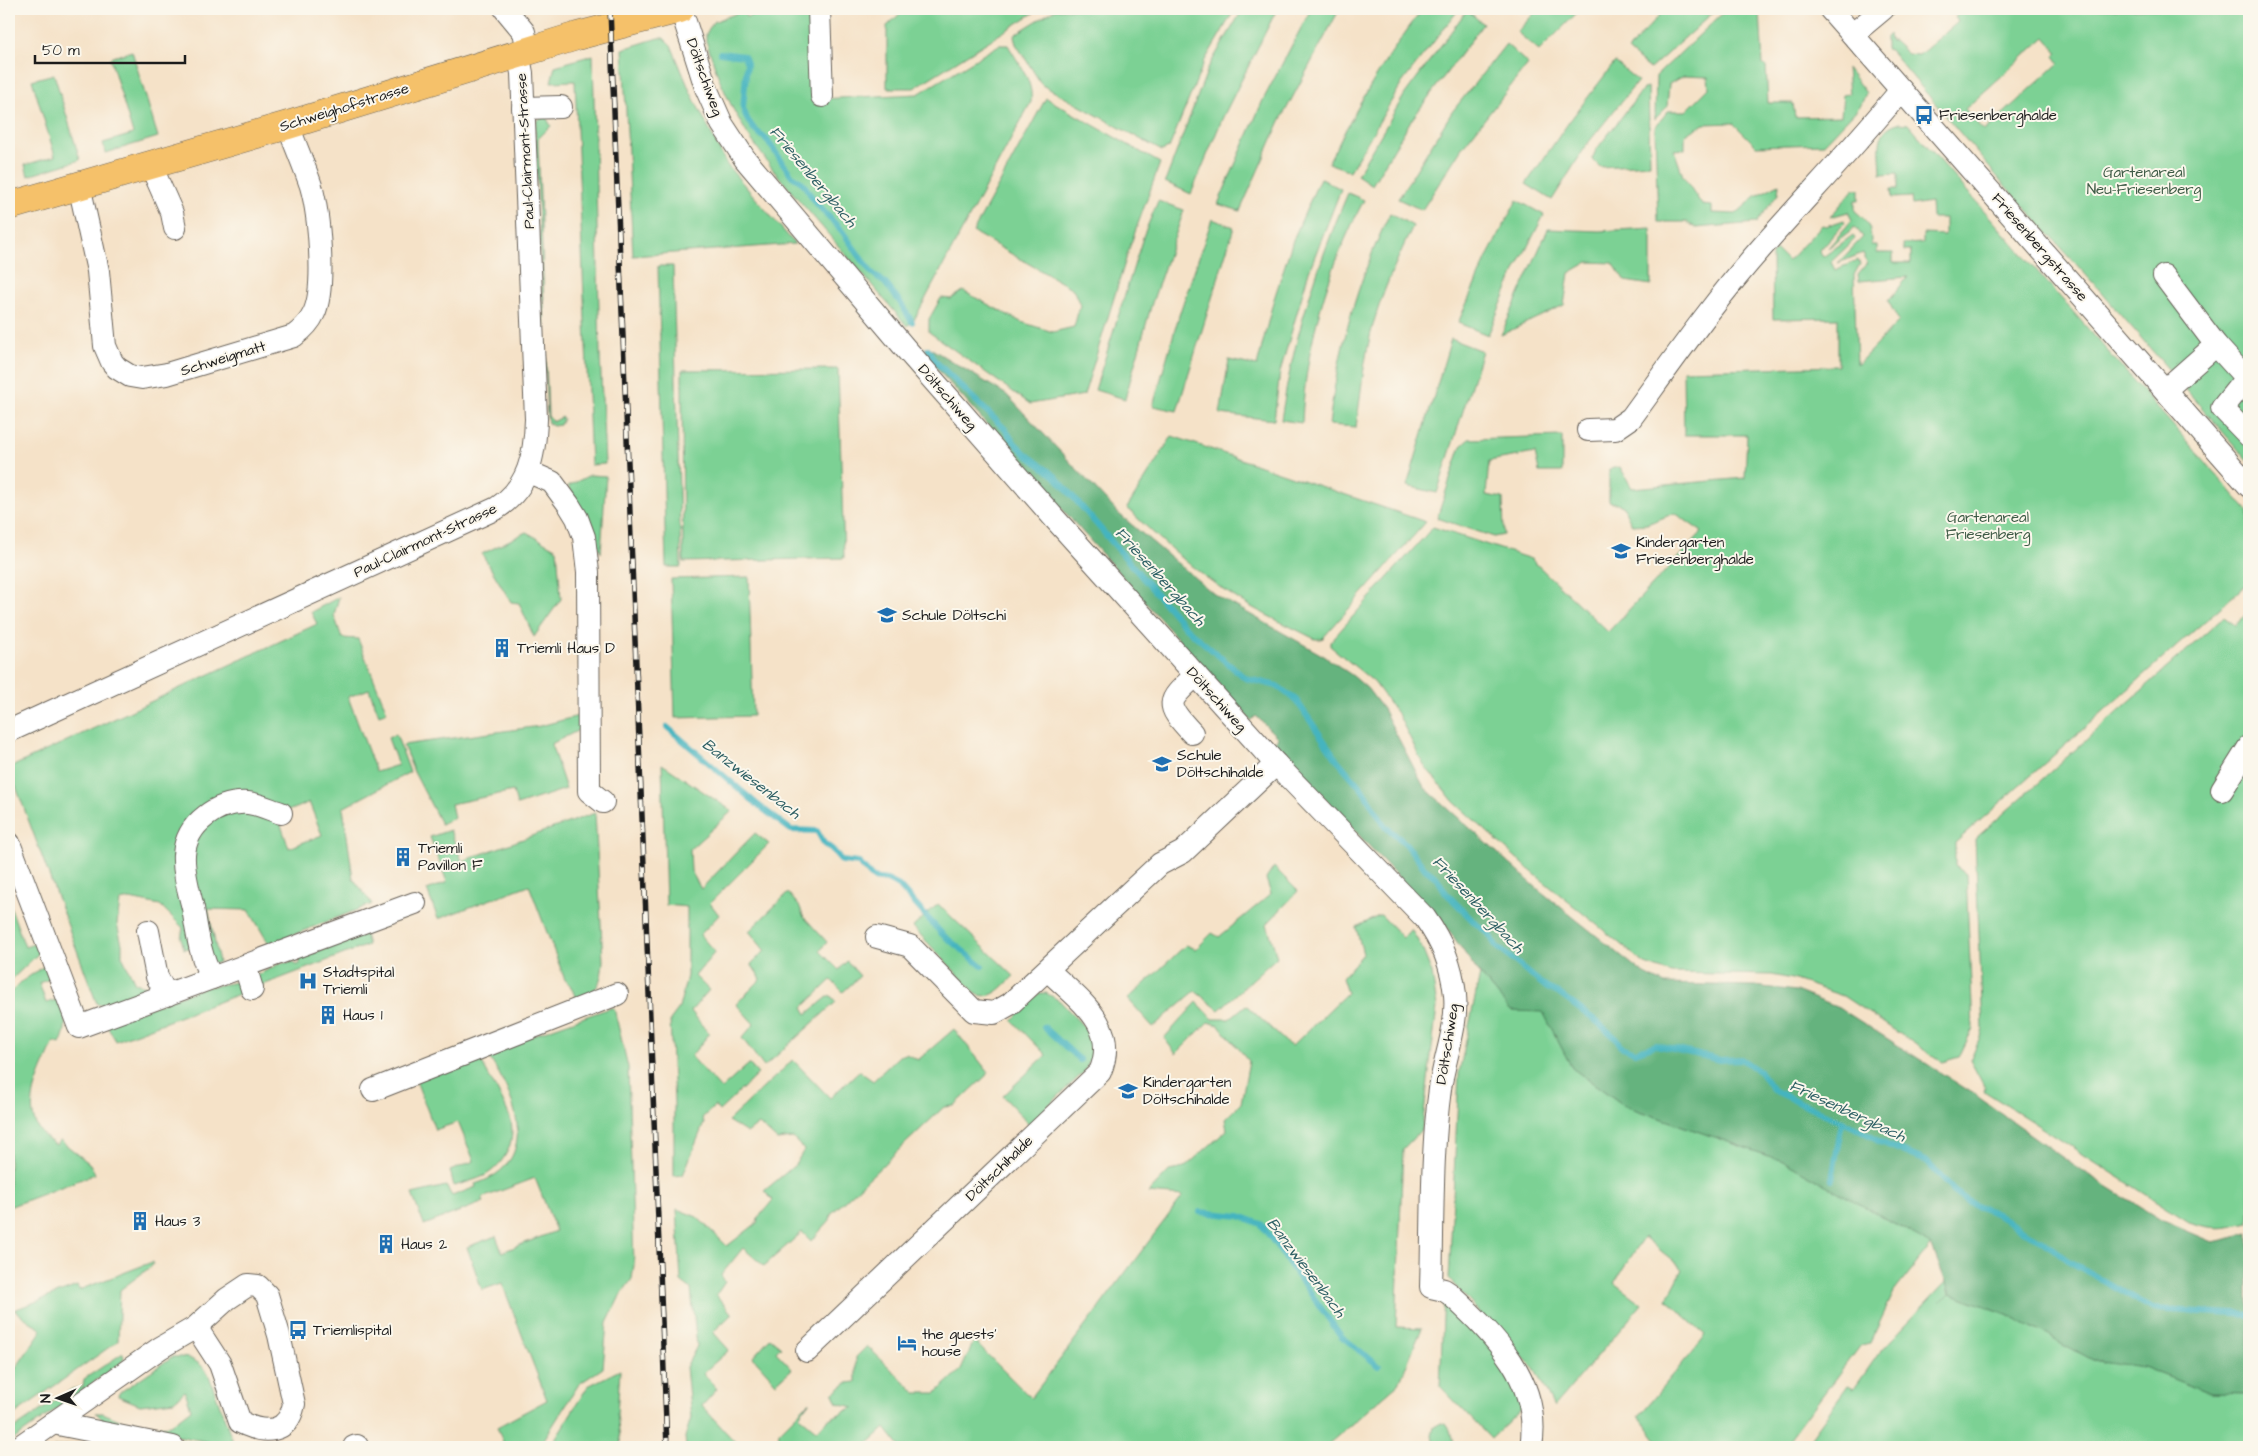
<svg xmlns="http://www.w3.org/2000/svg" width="2258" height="1456" viewBox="0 0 2258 1456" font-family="'Architects Daughter',sans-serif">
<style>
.green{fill:#7cd194;stroke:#4c7658;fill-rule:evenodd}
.forest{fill:#65b37e;stroke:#40684d}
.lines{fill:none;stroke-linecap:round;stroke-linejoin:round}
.stream{stroke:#45b4bf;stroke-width:6}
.minor-casing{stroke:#686158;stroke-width:24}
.major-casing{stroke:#686158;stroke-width:29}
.minor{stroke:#fff;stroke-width:22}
.major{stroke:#f5c16b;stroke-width:28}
.rail-casing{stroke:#1c1c1c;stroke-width:5.5}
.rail{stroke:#fbf7ec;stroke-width:4;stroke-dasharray:11;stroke-linecap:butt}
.labels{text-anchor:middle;stroke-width:4;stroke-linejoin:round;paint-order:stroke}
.street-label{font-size:15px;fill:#1c1c1c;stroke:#fbf7ec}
.poi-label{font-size:15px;fill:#1c1c1c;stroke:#fbf7ec;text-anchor:start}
.park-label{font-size:15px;fill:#3e5b46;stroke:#fbf7ec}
.water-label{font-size:16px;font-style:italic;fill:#2e6065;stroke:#fbf7ec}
</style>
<rect width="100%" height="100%" fill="#fbf7ec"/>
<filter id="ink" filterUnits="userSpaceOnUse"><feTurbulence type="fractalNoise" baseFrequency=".02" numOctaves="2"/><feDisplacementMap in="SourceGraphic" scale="10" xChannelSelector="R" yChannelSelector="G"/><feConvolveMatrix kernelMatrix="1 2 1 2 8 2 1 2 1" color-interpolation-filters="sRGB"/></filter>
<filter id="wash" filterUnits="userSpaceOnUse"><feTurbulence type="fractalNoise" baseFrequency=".0096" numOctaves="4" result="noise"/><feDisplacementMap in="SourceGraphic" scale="20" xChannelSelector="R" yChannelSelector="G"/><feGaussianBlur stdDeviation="1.12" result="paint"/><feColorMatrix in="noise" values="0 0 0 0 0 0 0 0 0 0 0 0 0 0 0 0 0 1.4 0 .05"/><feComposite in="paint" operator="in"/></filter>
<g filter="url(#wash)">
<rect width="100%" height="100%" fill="#f5e2c8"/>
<g class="green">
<path d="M775,9H815L819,99L918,94L999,45H1008C1018,63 1034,81 1031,102L914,320L907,326L774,171L748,135L733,109L720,81L706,41V34L713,22L743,11L746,17Z"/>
<polygon points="905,9 1040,9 914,88 887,88 887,26"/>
<polygon points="1056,9 1235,9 1204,62 1169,148 1162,151 1042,85 1016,44 1014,37 1017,33"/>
<polygon points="1243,9 1277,9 1223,117 1191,194 1165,182 1209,66"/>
<polygon points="1311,9 1333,9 1338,12 1280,121 1240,211 1218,204 1263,100"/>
<path d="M1423,9H1459L1402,83L1350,171L1328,163C1356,109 1385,57 1423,9Z"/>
<polygon points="1538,9 1581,9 1539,51 1517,32"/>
<polygon points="1665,9 1717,9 1650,69 1628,50"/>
<polygon points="1727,9 1762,9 1760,11 1763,65 1766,66 1768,103 1793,103 1795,117 1841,116 1843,95 1849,94 1847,68 1866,93 1861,105 1824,144 1756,146 1733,123 1704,124 1685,135 1685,149 1674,150 1683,176 1702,205 1712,206 1712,213 1736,214 1756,196 1779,184 1778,194 1756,223 1696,228 1687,222 1658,222 1655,127 1668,111 1686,111 1709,88 1708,77 1684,76 1669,84 1667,107 1655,119 1656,76"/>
<path d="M1965,9H2249V462L2095,285L2000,180L1890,50L1886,49V37L1889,34L1890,41H1894L1908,54L1919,55L1958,22L1955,17ZM2045,37L2058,53L2054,56L2059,63L1984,131L1965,109Z"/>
<polygon points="1467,10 1483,24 1410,122 1372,185 1357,175 1405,94"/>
<polygon points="658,38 664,38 671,45 690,91 727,165 795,244 633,256 623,49"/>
<polygon points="1506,44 1528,64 1461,149 1422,210 1398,199 1452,112"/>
<polygon points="132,51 158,137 106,153 103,143 133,134 110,58"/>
<polygon points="593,55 600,354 605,464 591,465 575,81 551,82 555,66"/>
<polygon points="1615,62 1638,81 1588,143 1552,200 1526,184 1569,122"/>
<polygon points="54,74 80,160 28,176 25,165 55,156 32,80"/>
<polygon points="1648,87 1650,164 1600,167 1592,159 1596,150 1644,88"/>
<polygon points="1046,98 1160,163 1130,246 1084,395 1030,404 929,332 929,319 941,298 951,299 963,291 1021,322 1053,332 1074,327 1080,305 1073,289 973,232"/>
<polygon points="546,117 551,126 538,139 548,416 553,422 562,417 563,419 560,425 553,426 548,423 547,417 535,128 537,120"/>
<path d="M1898,123L1908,124L2249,512V582L1955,843V866L1966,874L1973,1028L1959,1057L1942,1062L1843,996L1792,979L1772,975L1671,973L1645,964L1532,872L1454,802L1423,764L1399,716L1374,682L1330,646V642L1433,527L1531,559L1608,632L1702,532L1675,513L1647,524L1632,525L1623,506L1609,501V469L1620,467L1632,488L1745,478L1747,435H1684L1683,370L1838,366V318L1773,319L1772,254L1777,250L1788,261L1822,225L1826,226L1844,220L1845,222L1819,251L1823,257L1853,235L1855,239L1831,262L1835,270L1858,260L1860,264L1854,275L1857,365L1899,321L1888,301L1908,277L1859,281L1858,274L1867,263L1863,253L1838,263L1863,237L1855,227L1828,248L1852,220L1848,212L1830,217L1854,189H1859V200H1855V211C1869,222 1871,227 1871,245H1877V253H1893V263H1911V251H1904L1903,244L1923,243V234L1945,235V218H1932L1931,202L1912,205L1911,197L1892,198L1891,189H1898V173L1881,174C1881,153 1873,130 1898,123Z"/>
<polygon points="1320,178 1341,189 1309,271 1280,372 1274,420 1220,414 1229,360 1257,366 1273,302 1293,240"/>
<path d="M1348,193L1364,200C1328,268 1305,346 1302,423L1281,420C1293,340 1316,268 1348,193Z"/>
<polygon points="1517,200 1544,215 1516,269 1488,335 1458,323 1488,255"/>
<polygon points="1158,201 1184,210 1152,303 1125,399 1095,390 1144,234"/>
<path d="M1390,213L1413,226C1394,266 1375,307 1367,351C1362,376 1360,402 1356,427L1329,425C1338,350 1357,281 1390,213Z"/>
<polygon points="1212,219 1234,227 1177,411 1153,406 1180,312"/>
<polygon points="1651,228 1651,285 1625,281 1613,263 1588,262 1569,273 1564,305 1501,335 1548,229 1599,231"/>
<polygon points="658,266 673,266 681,567 666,567"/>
<polygon points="1451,339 1482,351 1437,493 1407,486"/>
<polygon points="838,369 844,558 683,562 682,370"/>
<path d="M1172,436L1426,522L1322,639H1315C1288,625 1259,613 1233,596C1194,571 1160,540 1127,508Z"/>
<polygon points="1562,436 1562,472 1539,472 1535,453 1489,461 1486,495 1503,498 1504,535 1494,537 1437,518 1461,446 1469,439"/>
<polygon points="590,475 606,476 601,553 583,511 568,486"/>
<polygon points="526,532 557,549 561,599 534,637 519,603 511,602 482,554"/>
<polygon points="749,577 753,716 675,718 671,579"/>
<path d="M339,597L334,615L342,638L358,639L387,712L379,715L369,689L348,697L376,772L398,765L388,738L396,734L410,772L343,808L353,878L372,904L290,936V942L270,946L249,910L208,909L219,962L209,966L206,959C199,927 186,889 187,856C187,826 218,801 248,805C258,807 268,812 277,814L289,848L322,835L309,802C303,805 294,810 288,810C275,811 258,800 243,800C228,799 213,804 201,814C164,845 189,908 197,947L184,949L181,938L183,928L160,905L130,899L120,901L117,924L122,944V956L135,983L146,986L145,990L102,1005L97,1004L9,768L317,624L311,612Z"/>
<path d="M2249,614V1223C2222,1229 2216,1230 2189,1222L1984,1091L1985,1088L1970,1060L1983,1030L1975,839L2224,617L2235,625Z"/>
<polygon points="582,715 583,728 551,744 566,789 517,805 513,791 451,804 454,818 441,824 414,772 403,745 540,726"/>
<polygon points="662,764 732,811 690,849 691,871 701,889 755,833 769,844 710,903 719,915 700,935 715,952 695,976 709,990 691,1011 709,1034 691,1056 721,1089 749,1064 758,1074 719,1111 715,1106 702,1118 704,1123 683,1175 674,1176 674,1102 670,1020 679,1008 687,976 687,907 666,905"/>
<path d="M595,813L603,961C601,984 599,992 576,998L570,985L565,980L529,885L438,919L427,890L447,882L430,837L450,830L462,861Z"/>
<polygon points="1274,867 1298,891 1267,924 1277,957 1219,1010 1195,991 1153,1027 1128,999 1186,945 1196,949 1212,933 1219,937 1271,894 1266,879"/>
<polygon points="788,893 800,907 803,916 827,942 820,951 839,970 847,961 860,976 843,992 831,980 803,1007 807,1014 830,995 836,1002 764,1067 742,1038 754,1024 736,1004 761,979 751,964 765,951 749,931"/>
<polygon points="9,903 25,947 39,942 41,951 9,982"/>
<path d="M938,904L1014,976C1003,986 993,1001 976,994L913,927Z"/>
<polygon points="1381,915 1403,938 1411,929 1421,946 1432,973 1437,1007 1422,1129 1403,1149 1396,1327 1422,1328 1399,1383 1325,1447 900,1447 885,1428 864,1447 777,1447 779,1432 810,1401 799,1416 817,1431 827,1420 854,1407 837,1403 833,1394 847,1383 856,1382 856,1357 867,1346 916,1393 936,1393 961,1370 974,1341 1031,1398 1183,1196 1148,1193 1169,1171 1184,1168 1227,1130 1225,1119 1241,1103 1249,1061 1219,1025 1208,1022 1176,1054 1164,1038 1197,1002 1213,1019 1229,1019 1246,1005 1288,1044 1292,1046 1347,993 1342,978 1363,954 1356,927"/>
<polygon points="365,934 368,945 255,988 252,978 281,963 294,962 296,965 300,964 300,958"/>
<path d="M47,964L52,978L39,983L46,1003L59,999C65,1018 69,1025 60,1044L54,1042C39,1078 13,1119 56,1145L60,1140L90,1164L95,1174L9,1207V994L21,982Z"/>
<polygon points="1480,974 1511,1011 1543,1011 1572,1068 1625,1106 1783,1161 1932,1244 1894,1292 1870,1343 1860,1345 1784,1447 1656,1447 1657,1440 1639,1416 1706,1335 1667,1300 1683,1269 1644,1237 1614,1283 1642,1304 1554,1407 1534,1368 1497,1332 1449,1279 1459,1073"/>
<polygon points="243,981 247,991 116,1041 106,1024 202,988"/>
<polygon points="1039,993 1046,993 1060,1001 1084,1027 1091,1039 1092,1056 1084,1072 1029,1124 1003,1096 1046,1055 1012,1020"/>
<path d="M610,1008H614L628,1067L634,1265L632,1279L620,1296L607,1323L603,1368L579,1384L540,1446L505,1447L497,1427L547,1400L502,1283L482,1290L467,1247L496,1236L502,1252L556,1231L535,1178L482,1198L484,1202L424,1225L412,1194L446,1186L452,1196L476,1187L475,1184C543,1163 516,1094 485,1052Z"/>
<polygon points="954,1029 989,1073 954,1106 944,1107 831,1214 830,1220 811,1241 802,1232 764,1266 743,1248 721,1275 725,1282 716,1295 732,1314 713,1332 729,1350 703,1373 717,1389 702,1406 736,1443 750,1445 748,1447 686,1447 685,1437 691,1418 686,1367 697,1346 691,1289 681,1281 677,1209 697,1217 727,1246 757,1223 758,1218 773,1200 764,1191 795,1165 804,1150 793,1138 777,1140 759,1124 747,1133 728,1121 793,1060 830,1098 859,1071 873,1081 899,1056 906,1054 918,1060"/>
<path d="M478,1054C487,1076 500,1092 508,1113C519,1137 506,1164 484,1176C475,1180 464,1183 454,1186L450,1171L474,1161L458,1122L435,1130L415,1078Z"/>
<polygon points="152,1262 153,1265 120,1290 118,1341 9,1418 9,1378 42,1330 14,1310 77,1286 79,1290"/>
<polygon points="1946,1282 1949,1293 1940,1302 1950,1293 2007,1314 2093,1360 2104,1362 2110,1353 2120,1363 2143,1367 2211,1394 2249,1395 2249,1447 1804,1447 1848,1386 1854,1389 1879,1353"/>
<polygon points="1444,1295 1494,1346 1524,1407 1491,1439 1440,1386"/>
<polygon points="770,1338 781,1347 776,1352 792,1369 776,1383 753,1357"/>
<polygon points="123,1353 124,1358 122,1362 9,1443 9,1432 72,1389 83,1387 84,1379"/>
<path d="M172,1357C189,1356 198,1360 208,1373L235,1447L105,1422L96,1413H103L138,1428L170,1425L191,1409L185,1391L174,1401L140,1405L118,1396L119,1393Z"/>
<polygon points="620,1370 617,1414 621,1447 550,1447 588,1386"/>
<polygon points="1441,1423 1446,1424 1450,1430 1454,1447 1435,1447 1432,1436 1434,1427"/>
<polygon points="80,1444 112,1447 54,1447"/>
</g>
<polygon class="forest" points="930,348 1007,395 1119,514 1214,594 1324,656 1353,676 1367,688 1383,709 1424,787 1538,889 1643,973 1665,984 1755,986 1796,991 1841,1009 1974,1094 2073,1165 2161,1220 2213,1242 2249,1234 2249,1395 2211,1394 2143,1367 2093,1360 2007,1314 1950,1293 1931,1244 1783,1161 1625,1106 1572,1068 1543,1012 1511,1011 1476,969 1440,918 1435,916 1273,744 1278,738 1256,716 1251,721 923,353"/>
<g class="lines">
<g class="stream">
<polyline points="720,53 744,56 747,63 743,108 747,119 754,129 767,140 792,176 803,183 815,202 842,231 871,272 885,283 900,302 912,322"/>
<polyline points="928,349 934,360 1005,429 1013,441 1027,455 1055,476 1186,628 1245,678 1277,686 1296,700 1338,761 1362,789 1385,826 1406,844 1425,869 1437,878 1446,893 1475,923 1489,934 1496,946 1547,988 1558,993 1596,1021 1616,1038 1620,1046 1635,1052 1656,1045 1720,1060 1741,1059 1760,1072 1773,1090 1862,1131 1878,1141 1926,1161 1954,1191 1969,1202 2005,1218 2022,1231 2043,1241 2067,1260 2153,1309 2249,1315"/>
<polyline points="667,727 758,805 791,830 817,831 825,845 831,848 842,861 859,863 873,878 887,880 899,886 943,935 982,966"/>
<polyline points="1044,1027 1080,1060"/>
<polyline points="1832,1179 1842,1122"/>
<polyline points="1200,1212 1240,1216 1261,1224 1341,1336 1379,1366"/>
</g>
</g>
</g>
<g filter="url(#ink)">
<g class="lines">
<g class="minor-casing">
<g id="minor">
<polyline points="505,9 524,32 528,50"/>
<path d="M681,9L706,88L722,124L745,159L905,348L1055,519L1276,764L1425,918C1442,942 1452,965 1455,995C1458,1026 1444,1059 1440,1089C1431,1154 1433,1221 1431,1287L1444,1290L1450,1294C1494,1335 1542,1381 1531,1447"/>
<polyline points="819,9 822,96"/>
<polyline points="1830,9 2249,486"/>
<polyline points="1853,34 1883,9"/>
<polyline points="523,108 561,107"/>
<polyline points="156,177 172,213 175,228"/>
<path d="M79,185L98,271L105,346L112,362L117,368L130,376L142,378L167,374L294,336C302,330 310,322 314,313C326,287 319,214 311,186C304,165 295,145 288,125"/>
<polyline points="2164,276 2216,345"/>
<polyline points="2165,390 2216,345 2246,378 2222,408 2249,436"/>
<path d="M1588,430L1615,429L1631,418C1674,359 1715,300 1763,246C1809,194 1857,144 1901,90"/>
<polyline points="529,472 552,482 569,505 577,518 584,537 588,572 589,791 603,802"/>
<path d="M9,731L497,508C529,487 535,455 536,419L522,73L518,53"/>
<path d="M1192,733C1164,703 1167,702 1196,675"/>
<polyline points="2222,790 2249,747"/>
<polyline points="9,843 79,1027 415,903"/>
<polyline points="148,931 157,977 167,995"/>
<polyline points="877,937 910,946 974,1011 994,1013 1010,1004 1160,864 1183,852 1276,764"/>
<polyline points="245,966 252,989"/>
<path d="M212,978C200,957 197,932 193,908C189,892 183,872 184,855C186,823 218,801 248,803C259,804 271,810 281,813"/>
<polyline points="373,1090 617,994"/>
<path d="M807,1351L1100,1072C1120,1025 1078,1000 1048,970"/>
<polyline points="53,1423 173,1447"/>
<path d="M19,1447L160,1348L196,1327L227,1299L248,1285L258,1286L267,1295L279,1335L294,1404C288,1435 264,1434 240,1422L220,1364L196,1327"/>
<polyline points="354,1447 357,1446"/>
</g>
</g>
<g class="major-casing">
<polyline id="major" points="9,206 288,125 577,36 680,9"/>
</g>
<use href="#minor" class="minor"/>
<use href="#major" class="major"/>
<g class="rail-casing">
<polyline id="rail" points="610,9 667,1447"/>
</g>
<use href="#rail" class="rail"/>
</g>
</g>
<defs>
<g id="bus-bare" transform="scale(1.5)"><path d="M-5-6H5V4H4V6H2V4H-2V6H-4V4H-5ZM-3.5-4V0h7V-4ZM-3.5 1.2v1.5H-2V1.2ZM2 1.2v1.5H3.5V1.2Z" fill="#1f6fb2" stroke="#fbf7ec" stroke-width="2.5" paint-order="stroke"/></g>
<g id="school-bare" transform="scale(1.5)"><path d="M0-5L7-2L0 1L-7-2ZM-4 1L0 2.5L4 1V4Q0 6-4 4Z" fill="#1f6fb2" stroke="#fbf7ec" stroke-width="2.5" paint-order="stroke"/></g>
<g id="building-bare" transform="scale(1.5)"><path d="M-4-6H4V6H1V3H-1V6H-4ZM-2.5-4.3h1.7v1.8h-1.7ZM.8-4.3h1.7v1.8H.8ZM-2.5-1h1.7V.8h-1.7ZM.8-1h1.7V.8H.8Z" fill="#1f6fb2" stroke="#fbf7ec" stroke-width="2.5" paint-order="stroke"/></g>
<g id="hospital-bare" transform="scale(1.5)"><path d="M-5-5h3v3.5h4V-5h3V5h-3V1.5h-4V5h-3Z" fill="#1f6fb2" stroke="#fbf7ec" stroke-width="2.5" paint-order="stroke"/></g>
<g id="hotel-bare" transform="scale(1.5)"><path d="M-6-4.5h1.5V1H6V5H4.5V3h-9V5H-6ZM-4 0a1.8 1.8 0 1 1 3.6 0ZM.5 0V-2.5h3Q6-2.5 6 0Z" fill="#1f6fb2" stroke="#fbf7ec" stroke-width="2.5" paint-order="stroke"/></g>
</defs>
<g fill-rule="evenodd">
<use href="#bus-bare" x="1924" y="115"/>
<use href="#school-bare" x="1621" y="551"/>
<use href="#school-bare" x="887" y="615"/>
<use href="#building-bare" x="502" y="648"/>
<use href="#school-bare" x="1162" y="764"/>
<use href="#building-bare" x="403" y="857"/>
<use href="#hospital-bare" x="308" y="981"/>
<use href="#building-bare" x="328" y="1015"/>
<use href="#school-bare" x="1128" y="1091"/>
<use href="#building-bare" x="140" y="1221"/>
<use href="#building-bare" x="386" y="1244"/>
<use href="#bus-bare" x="298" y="1330"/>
<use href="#hotel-bare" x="907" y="1343"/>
</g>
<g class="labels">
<g class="street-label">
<text transform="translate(705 77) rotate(70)" y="5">Döltschiweg</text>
<text transform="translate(344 107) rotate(-17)" y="5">Schweighofstrasse</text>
<text transform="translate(525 151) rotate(-93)" y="5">Paul-Clairmont-Strasse</text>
<text transform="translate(2040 247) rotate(49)" y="5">Friesenbergstrasse</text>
<text transform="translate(223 358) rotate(-17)" y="5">Schweigmatt</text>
<text transform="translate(948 397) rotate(49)" y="5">Döltschiweg</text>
<text transform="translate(425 540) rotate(-25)" y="5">Paul-Clairmont-Strasse</text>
<text transform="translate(1217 699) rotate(48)" y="5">Döltschiweg</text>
<text transform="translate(1447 1044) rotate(-81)" y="5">Döltschiweg</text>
<text transform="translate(999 1168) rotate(-44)" y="5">Döltschihalde</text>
</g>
<g class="poi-label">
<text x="1939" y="120">Friesenberghalde</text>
<text x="1636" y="547">Kindergarten<tspan x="1636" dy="17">Friesenberghalde</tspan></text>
<text x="902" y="620">Schule Döltschi</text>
<text x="517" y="653">Triemli Haus D</text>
<text x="1177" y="760">Schule<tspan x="1177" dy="17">Döltschihalde</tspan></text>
<text x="418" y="853">Triemli<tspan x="418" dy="17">Pavillon F</tspan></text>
<text x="323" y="977">Stadtspital<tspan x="323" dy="17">Triemli</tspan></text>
<text x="343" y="1020">Haus 1</text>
<text x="1143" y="1087">Kindergarten<tspan x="1143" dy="17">Döltschihalde</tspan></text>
<text x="155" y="1226">Haus 3</text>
<text x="401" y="1249">Haus 2</text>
<text x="313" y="1335">Triemlispital</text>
<text x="922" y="1339">the guests'<tspan x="922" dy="17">house</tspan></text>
</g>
<g class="park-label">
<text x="2144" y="177">Gartenareal<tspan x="2144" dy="17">Neu-Friesenberg</tspan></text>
<text x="1988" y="522">Gartenareal<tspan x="1988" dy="17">Friesenberg</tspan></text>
</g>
<g class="water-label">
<text transform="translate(814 176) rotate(50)" y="6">Friesenbergbach</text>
<text transform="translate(1161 576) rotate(48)" y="6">Friesenbergbach</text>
<text transform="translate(752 778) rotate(38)" y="6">Banzwiesenbach</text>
<text transform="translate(1479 904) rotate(47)" y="6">Friesenbergbach</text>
<text transform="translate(1848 1110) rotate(25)" y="6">Friesenbergbach</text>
<text transform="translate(1307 1267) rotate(53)" y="6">Banzwiesenbach</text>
</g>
</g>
<rect width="2258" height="1456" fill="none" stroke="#fbf7ec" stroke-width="30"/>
<g transform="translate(58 1398) rotate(268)" stroke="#fbf7ec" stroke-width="4" paint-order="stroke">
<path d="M0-4L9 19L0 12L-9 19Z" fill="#1c1c1c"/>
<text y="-8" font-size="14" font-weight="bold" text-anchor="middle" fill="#1c1c1c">N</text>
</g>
<path d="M35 55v8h150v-8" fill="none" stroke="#1c1c1c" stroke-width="2.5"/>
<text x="42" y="55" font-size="15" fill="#1c1c1c" stroke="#fbf7ec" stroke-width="4" paint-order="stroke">50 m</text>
</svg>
